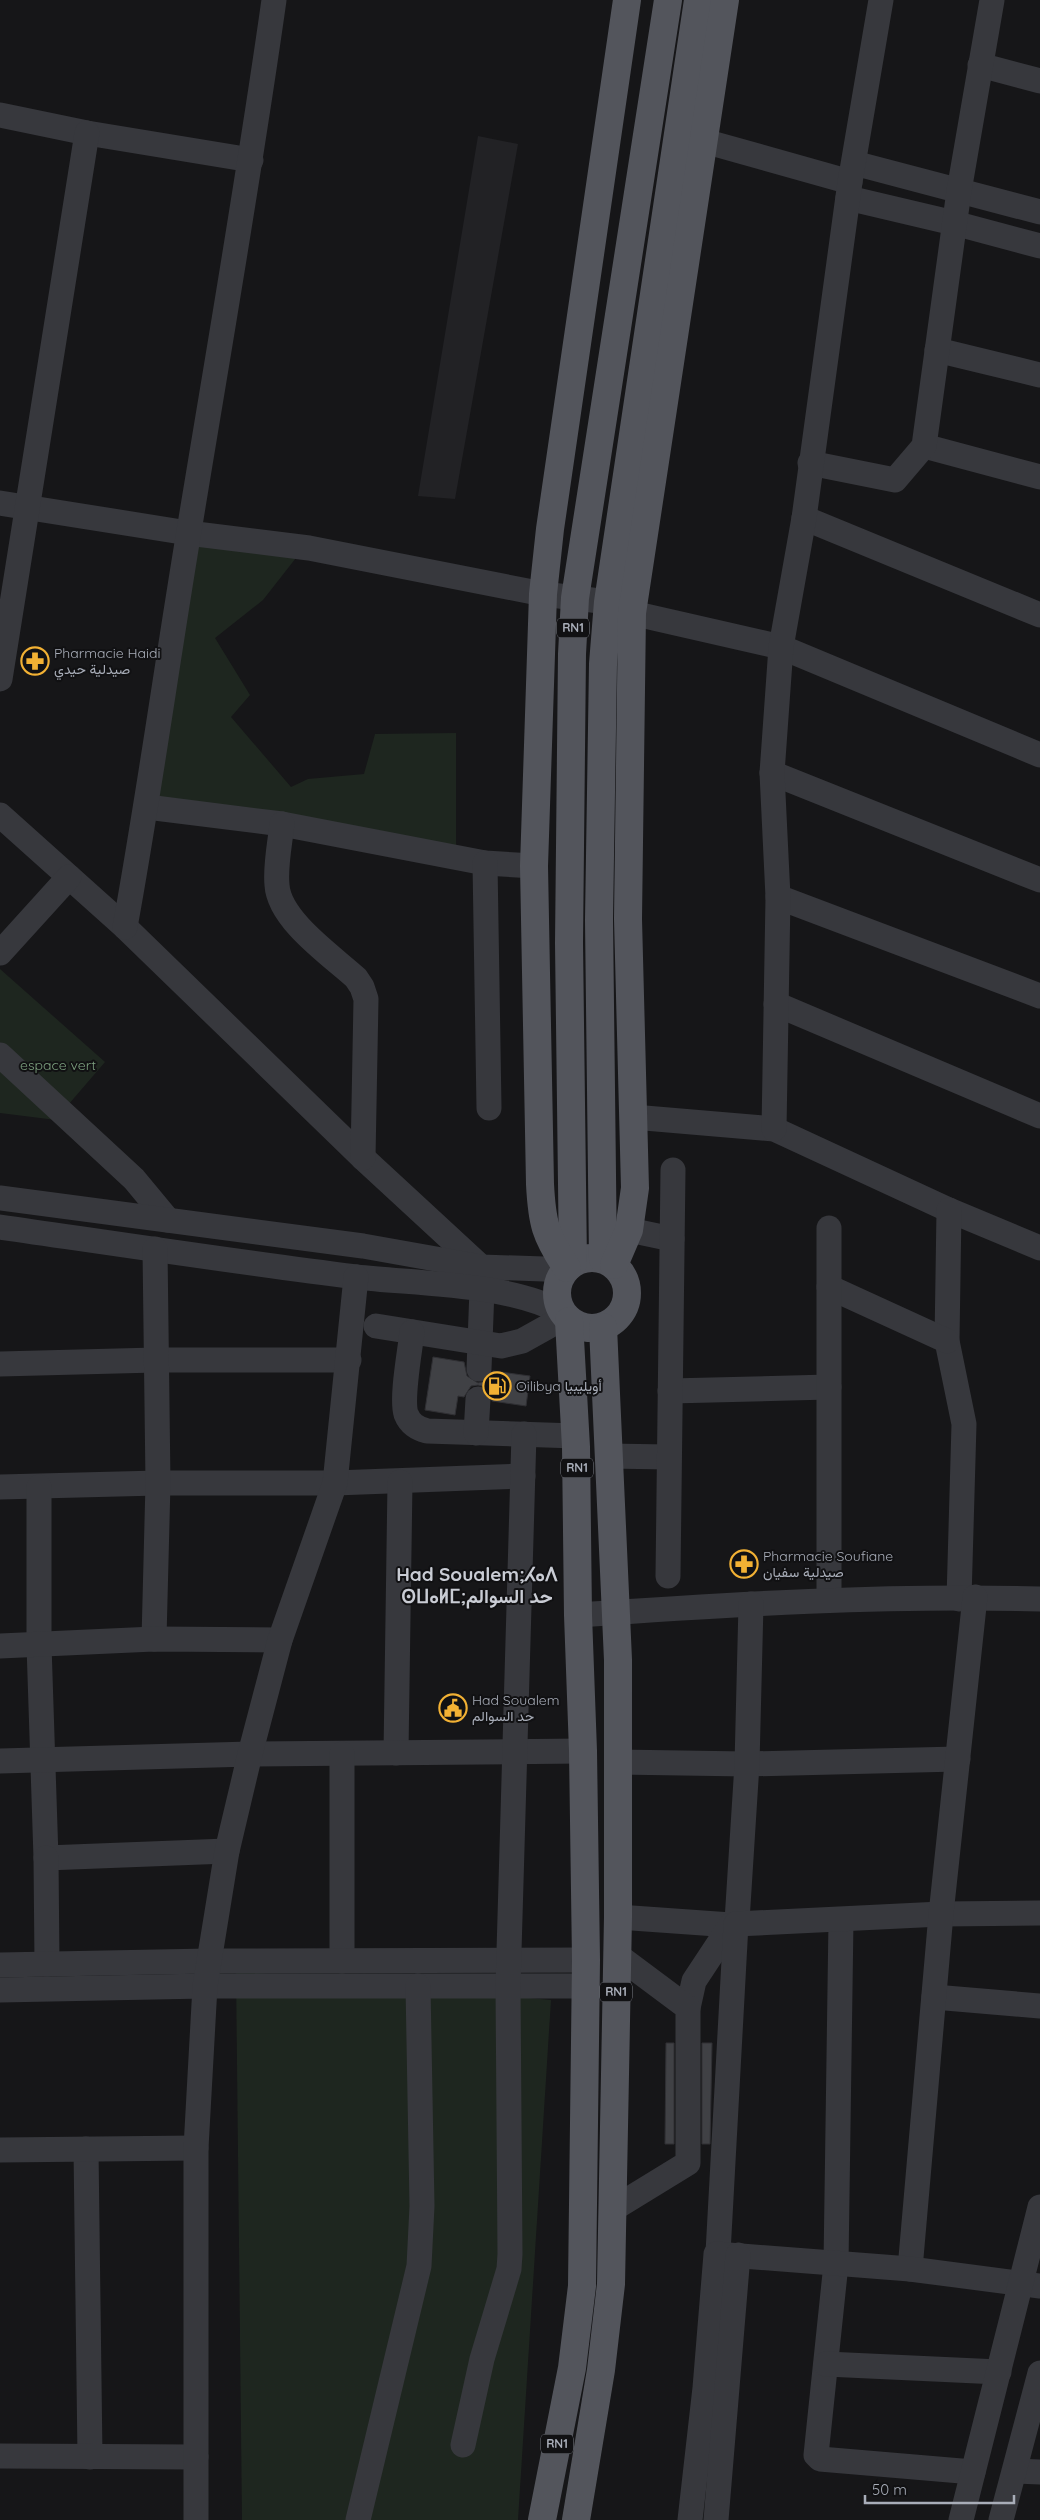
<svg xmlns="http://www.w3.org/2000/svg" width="1040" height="2520" viewBox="0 0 1040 2520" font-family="Quicksand,Vazirmatn,'Noto Sans Tifinagh',sans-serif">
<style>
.built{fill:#222225}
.green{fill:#1e261f}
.building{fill:#404145;stroke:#303034}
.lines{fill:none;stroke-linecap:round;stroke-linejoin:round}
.minor{stroke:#37383d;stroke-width:25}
.major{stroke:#53555c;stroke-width:28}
.labels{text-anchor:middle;stroke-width:4;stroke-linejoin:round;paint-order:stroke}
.shield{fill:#111113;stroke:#7b7e86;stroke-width:1}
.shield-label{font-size:12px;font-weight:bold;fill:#a8adb8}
.poi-label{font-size:14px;fill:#a8adb8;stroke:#111113;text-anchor:start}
.park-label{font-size:14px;fill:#7fa381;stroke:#111113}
.district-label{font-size:19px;font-weight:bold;fill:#c9ccd4;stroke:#111113}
</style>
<rect width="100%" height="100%" fill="#161618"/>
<polygon class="built" points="478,136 518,144 455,499 418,496"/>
<g class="green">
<polygon points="190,532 303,549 263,600 215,638 250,695 231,717 291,787 308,779 364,774 375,734 456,733 456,852 149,801"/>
<polygon points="0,969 105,1062 62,1112 72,1122 0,1113"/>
<polygon points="236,1971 551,2000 518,2520 242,2520"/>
</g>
<g class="building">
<polygon points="433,1357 464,1362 467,1376 478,1383 486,1381 493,1371 530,1376 526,1406 492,1401 491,1392 485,1387 478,1385 471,1386 464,1397 458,1396 455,1415 425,1410"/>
<polygon points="666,2043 674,2043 674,2144 665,2144"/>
<polygon points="702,2043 712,2043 710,2144 702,2144"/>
</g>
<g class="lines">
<g class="minor">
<polyline points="980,65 1040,81"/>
<polyline points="0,115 87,133 251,160"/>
<polyline points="704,141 850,182"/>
<polyline points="854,163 1040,212"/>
<polyline points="848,198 954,223 1040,246"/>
<polyline points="937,350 1040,375"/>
<polyline points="924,446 1040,477"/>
<polyline points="810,463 895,480 924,446 959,191 992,0"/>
<polyline points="0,503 188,533 309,548 543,594 608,602 632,613 781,647 1040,755"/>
<polyline points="804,518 1040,615"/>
<polyline points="0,679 87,133"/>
<polyline points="772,773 1040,880"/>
<polyline points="147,807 282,824 485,863 534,866"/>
<polyline points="0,815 125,927 363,1158 481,1267 482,1289 479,1369"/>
<path d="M282,824C280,843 275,866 277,885C279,920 332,956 356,978L362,987L366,999L363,1158"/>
<polyline points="485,863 489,1108"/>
<polyline points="778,897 1040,996"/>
<path d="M125,927C149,795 167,663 189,531C218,354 249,178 274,0"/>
<polyline points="0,953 69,877"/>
<polyline points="776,1004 1040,1116"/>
<polyline points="0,1055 134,1179 168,1220"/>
<polyline points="633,1117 774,1129 949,1210 1040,1248"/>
<polyline points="774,1129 778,897 772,773 781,647 804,518 850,182 881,0"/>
<polyline points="0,1198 363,1246 481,1267 544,1269 564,1272"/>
<polyline points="949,1210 947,1341 964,1424 959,1599"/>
<path d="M0,1227C118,1244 237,1262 356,1277C418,1284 509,1283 563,1313"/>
<polyline points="629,1230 672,1239"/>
<polyline points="829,1287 947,1341"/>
<polyline points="376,1326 501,1346 522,1341 565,1317"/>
<path d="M412,1332C410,1351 401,1398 406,1414C410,1424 417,1428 427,1431L576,1436"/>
<polyline points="0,1364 156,1360 349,1360"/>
<polyline points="670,1391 829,1387"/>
<polyline points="476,1433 478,1399"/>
<polyline points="608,1456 669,1457"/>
<polyline points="0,1487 158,1483 335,1483 523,1476"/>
<polyline points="39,1487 39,1645 46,1858 227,1851"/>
<polyline points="668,1576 673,1170"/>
<polyline points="829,1599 829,1228"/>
<path d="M578,1615C732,1604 886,1595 1040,1599"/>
<polyline points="154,1639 158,1483 155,1249"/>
<polyline points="0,1646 154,1639 280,1640"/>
<polyline points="396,1753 400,1482"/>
<polyline points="0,1761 250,1754 583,1751"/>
<polyline points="617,1762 747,1764 958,1759"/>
<polyline points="46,1858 47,1964"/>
<polyline points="618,1917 731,1925 737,1921 747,1764 751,1604"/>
<polyline points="841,1920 836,2264 816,2455 820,2459 973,2472"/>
<polyline points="342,1961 342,1754"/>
<polyline points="0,1965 209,1961 586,1960"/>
<polyline points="0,1990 205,1986 586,1986"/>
<polyline points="934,1997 1040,2006"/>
<polyline points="688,2008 694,1981 731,1925"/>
<polyline points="86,2149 90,2457"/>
<polyline points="0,2150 196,2148"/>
<polyline points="613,2209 688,2163 688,2008 617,1955"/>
<polyline points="718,2253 736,1924 941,1914 1040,1913"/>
<polyline points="910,2269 941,1914 975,1597"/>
<polyline points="826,2364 999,2372"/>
<polyline points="463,2445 482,2359 509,2269 510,2254 508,1986 524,1434"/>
<polyline points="0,2456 196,2457"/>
<polyline points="1016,2471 1040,2472"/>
<polyline points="196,2520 196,2148 205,1986 227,1851 250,1754 280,1640 335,1483 356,1277"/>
<polyline points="358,2520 419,2266 422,2206 418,1986"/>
<polyline points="690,2520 705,2388 716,2254 910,2269 1040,2286"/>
<polyline points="716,2520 738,2255"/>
<polyline points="961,2520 1040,2207"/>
<polyline points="1001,2520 1040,2373"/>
</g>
<g class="major">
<circle cx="592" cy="1293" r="35"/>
<polyline points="603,1259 599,920 603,664 608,602 698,0"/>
<polyline points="573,1263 569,943 572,654 575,598 668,0"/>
<polyline points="614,1265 629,1230 635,1188 628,919 632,613 725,0"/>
<path d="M567,1268C545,1235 542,1223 540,1184L534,866L543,594L550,529L627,0"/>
<polyline points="542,2520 572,2368 582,2286 586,1960 583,1751 578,1615 576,1447 569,1321"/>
<polyline points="576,2520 601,2370 611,2284 618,1917 618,1660 603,1327"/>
</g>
</g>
<defs>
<g id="pharmacy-ring" transform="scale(1.4375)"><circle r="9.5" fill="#111113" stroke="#f2b134" stroke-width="1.5"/><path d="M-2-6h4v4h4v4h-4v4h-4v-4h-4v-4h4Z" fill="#f2b134"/></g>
<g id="fuel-ring" transform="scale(1.4375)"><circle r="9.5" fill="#111113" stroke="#f2b134" stroke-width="1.5"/><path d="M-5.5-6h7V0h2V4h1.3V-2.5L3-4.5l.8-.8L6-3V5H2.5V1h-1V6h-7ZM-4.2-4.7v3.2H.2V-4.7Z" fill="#f2b134"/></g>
<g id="civic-ring" transform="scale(1.4375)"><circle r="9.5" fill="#111113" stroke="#f2b134" stroke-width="1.5"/><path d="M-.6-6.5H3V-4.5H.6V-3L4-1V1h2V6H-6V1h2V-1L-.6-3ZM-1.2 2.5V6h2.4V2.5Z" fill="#f2b134"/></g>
</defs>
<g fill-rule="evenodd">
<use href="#pharmacy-ring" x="35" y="661"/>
<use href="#fuel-ring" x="497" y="1386"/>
<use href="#pharmacy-ring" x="744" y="1564"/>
<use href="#civic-ring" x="453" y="1708"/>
</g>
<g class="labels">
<g class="shield">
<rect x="557" y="618.5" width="32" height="19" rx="4"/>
<rect x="561" y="1458.5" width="32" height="19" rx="4"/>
<rect x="600" y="1982.5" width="32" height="19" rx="4"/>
<rect x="541" y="2434.5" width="32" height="19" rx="4"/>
</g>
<g class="shield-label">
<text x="573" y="632">RN1</text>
<text x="577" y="1472">RN1</text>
<text x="616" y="1996">RN1</text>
<text x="557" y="2448">RN1</text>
</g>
<g class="poi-label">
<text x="54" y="658">Pharmacie Haidi<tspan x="54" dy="16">صيدلية حيدي</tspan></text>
<text x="516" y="1391">Oilibya أويليبيا</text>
<text x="763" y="1561">Pharmacie Soufiane<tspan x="763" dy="16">صيدلية سفيان</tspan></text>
<text x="472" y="1705">Had Soualem<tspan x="472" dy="16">حد السوالم</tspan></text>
</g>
<g class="park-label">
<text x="58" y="1070">espace vert</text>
</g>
<g class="district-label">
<text x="477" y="1581">Had Soualem;ⵃⴰⴷ<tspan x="477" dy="22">ⵙⵡⴰⵍⵎ;حد السوالم</tspan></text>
</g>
</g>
<path d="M865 2495v8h149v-8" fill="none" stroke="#a8adb8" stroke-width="2.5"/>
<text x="872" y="2495" font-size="15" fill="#a8adb8" stroke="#111113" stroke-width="4" paint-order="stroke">50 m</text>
</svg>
